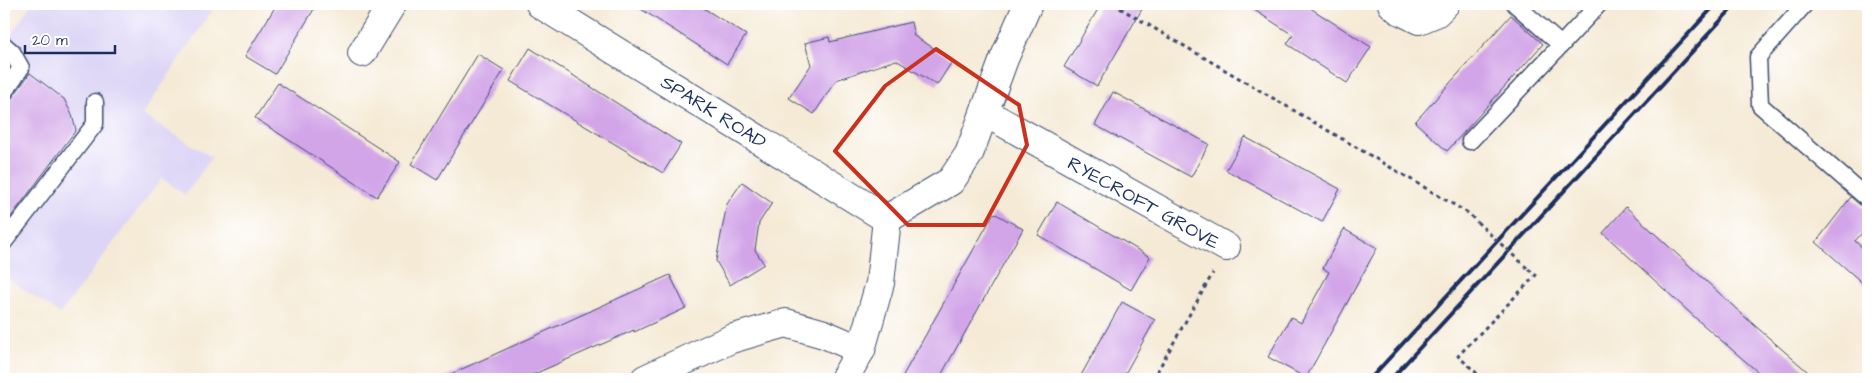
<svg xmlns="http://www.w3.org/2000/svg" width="1872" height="383" viewBox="0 0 1872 383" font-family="'Architects Daughter',sans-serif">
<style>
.built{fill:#ddd5f6}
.building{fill:#d2a5e8}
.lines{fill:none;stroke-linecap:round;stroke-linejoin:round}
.lane-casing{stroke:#3c4b70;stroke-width:19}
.street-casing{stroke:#3c4b70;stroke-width:30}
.path{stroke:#3c4b70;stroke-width:3;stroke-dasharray:4 4;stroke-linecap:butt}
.lane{stroke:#fff;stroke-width:16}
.street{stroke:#fff;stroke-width:28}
.rail{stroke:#1b2f5e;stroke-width:4}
.path-bridge{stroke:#3c4b70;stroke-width:3;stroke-dasharray:4 4;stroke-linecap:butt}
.marked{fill:none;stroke:#c8321e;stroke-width:4;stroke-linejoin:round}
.labels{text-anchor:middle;stroke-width:4;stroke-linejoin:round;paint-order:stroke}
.street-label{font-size:19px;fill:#1b2f5e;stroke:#fff}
</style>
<rect width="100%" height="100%" fill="#fff"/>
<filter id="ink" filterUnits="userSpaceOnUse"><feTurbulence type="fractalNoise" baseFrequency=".02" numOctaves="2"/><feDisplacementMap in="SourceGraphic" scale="10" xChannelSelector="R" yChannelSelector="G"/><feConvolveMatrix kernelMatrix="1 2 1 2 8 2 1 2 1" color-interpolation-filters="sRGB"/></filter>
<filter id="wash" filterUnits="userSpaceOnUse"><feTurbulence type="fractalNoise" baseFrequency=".0096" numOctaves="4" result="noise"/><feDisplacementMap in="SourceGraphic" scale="20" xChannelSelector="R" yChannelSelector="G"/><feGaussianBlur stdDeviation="1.12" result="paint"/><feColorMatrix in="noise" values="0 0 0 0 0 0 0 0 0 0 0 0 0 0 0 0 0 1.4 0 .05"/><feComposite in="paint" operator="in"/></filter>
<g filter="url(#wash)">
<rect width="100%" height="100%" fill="#f5ead5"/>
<polygon class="built" points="31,4 204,4 213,9 142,115 212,157 185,195 162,178 60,314 4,276 4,45"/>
<g id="blocks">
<g class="building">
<polygon points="277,4 317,4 275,74 245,56"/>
<polygon points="633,4 697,4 746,35 727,64"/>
<polygon points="1101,4 1145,4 1097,86 1064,67"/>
<polygon points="1245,4 1304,4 1371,47 1347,83 1287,44 1293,35"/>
<polygon points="1511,15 1543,44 1447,151 1415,122"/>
<polygon points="911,22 914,36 953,60 937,85 896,60 836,80 814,114 789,98 811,65 805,43 829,37 830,42"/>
<polygon points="530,48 681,144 663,173 510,81"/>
<polygon points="478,54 504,70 437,180 411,164"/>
<polygon points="30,73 64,99 72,115 76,130 4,226 4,102 12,98"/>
<polygon points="278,83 400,162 377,197 255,118"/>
<polygon points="1113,92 1209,144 1191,177 1095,125"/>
<polygon points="1245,137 1340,189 1322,222 1226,170"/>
<polygon points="742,182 772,203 759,223 755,250 764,264 730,285 716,261 727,204"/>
<polygon points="1851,197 1862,207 1868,209 1868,226 1855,241 1868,253 1868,288 1816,242"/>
<polygon points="1057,202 1150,257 1131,290 1038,235"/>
<polygon points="1626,207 1745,317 1816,379 1766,379 1700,322 1603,233"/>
<polygon points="994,213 1023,229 939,379 901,379"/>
<polygon points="1344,229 1377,248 1306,378 1268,357 1291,317 1301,323 1329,272 1323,268"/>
<polygon points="670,275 686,308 634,332 634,330 523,379 440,379"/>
<polygon points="1122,302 1155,320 1122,379 1079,379"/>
</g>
</g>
</g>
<g filter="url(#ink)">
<use href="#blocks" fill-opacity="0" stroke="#3c4b70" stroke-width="1"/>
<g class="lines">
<g class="lane-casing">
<g id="lane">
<polyline points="1805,4 1758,57 1760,105 1868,199"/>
<polyline points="4,45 12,52 21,68 4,92"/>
<polyline points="1561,45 1599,4"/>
<polyline points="1470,141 1561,45 1515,4"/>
<polyline points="4,242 95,124 95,102"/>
</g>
</g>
<g class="street-casing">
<g id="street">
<polyline points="540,4 887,219"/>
<polyline points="1392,4 1399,10 1419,20 1436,13 1445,4"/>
<polyline points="362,53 392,4"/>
<polyline points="984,112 1226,247"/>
<polyline points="887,219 951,181 969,154 1004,59 1028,4"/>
<polyline points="645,379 731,339 786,323 824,334 861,350"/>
<polyline points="844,379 861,350 880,283 887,219"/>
</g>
</g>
<g class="path">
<polyline points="1113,4 1468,213 1477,222"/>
<polyline points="1153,379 1213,273"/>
<polyline points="1483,379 1458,356 1536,275 1527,268"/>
</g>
<use href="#lane" class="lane"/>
<use href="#street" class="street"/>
<g class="rail">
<polyline points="1370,379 1716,4"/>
<polyline points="1391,379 1736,4"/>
</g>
<polyline class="path-bridge" points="1477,222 1527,268"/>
</g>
</g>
<path class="marked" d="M936,49L1019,105L1027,145L984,225H908L835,151L885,86Z"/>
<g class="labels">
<g class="street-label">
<text transform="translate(714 111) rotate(32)" y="7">SPARK ROAD</text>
<text transform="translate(1144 202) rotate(29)" y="7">RYECROFT GROVE</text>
</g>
</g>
<rect width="1872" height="383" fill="none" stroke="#fff" stroke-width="20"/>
<path d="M25 45v8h90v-8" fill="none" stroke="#1b2f5e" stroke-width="2.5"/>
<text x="32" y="45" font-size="15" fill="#1b2f5e" stroke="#ffffff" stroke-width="4" paint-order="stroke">20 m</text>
</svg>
